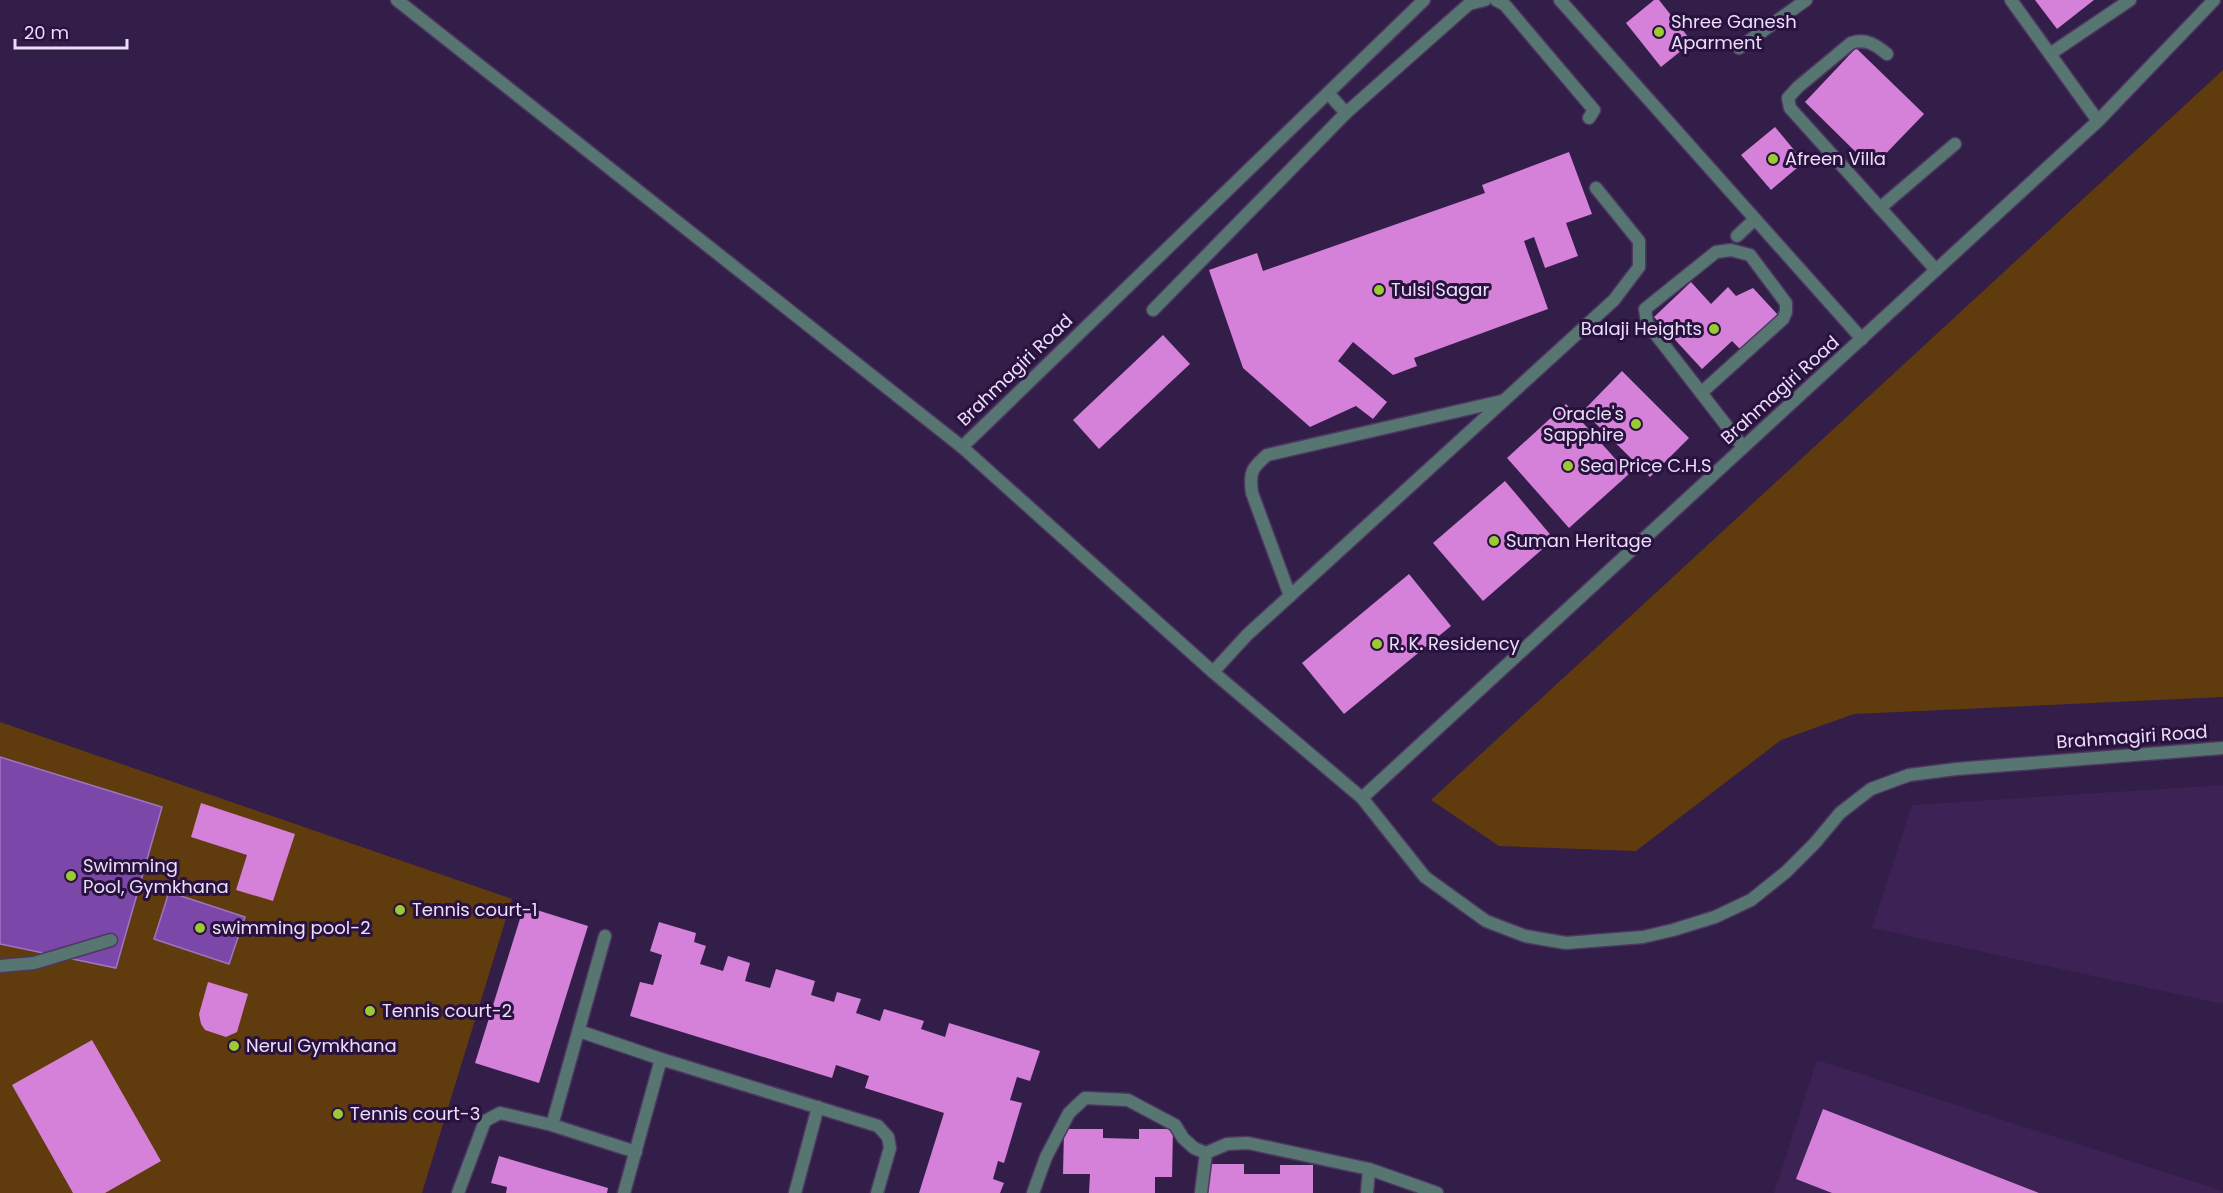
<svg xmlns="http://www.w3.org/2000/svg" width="2223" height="1193" viewBox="0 0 2223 1193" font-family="Poppins,sans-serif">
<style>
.built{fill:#3c2255}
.green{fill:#603b0e}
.water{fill:#7b48aa;stroke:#9d75c2;stroke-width:1.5}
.building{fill:#d580d9}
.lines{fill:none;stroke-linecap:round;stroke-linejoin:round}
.lane-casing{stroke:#4d3862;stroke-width:15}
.street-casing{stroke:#4d3862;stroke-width:15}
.lane{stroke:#577672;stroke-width:12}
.street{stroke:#577672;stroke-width:12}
.poi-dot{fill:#9cca32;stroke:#29123e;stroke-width:2}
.labels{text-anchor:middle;stroke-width:6;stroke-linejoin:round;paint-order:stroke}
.poi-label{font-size:18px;fill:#ebdefb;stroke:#29123e;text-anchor:start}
.street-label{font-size:18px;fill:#ebdefb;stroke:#29123e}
</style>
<rect width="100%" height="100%" fill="#331d49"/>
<g class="built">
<polygon points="2223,785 2223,1004 1872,928 1912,805"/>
<polygon points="1817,1060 2223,1191 2223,1193 1774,1193"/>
</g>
<g class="green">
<polygon points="2223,70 2223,697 1854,714 1781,740 1636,851 1499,846 1431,800"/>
<polygon points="0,722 512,899 422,1193 0,1193"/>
</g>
<g class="water">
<polygon points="0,757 162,807 116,968 0,944"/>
<polygon points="169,892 245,917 229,964 154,939"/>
</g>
<g class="building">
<polygon points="1654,0 1659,0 1692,42 1661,67 1626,23"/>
<polygon points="2035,0 2094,0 2057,29"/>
<polygon points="1856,48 1924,114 1872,168 1805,102"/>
<polygon points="1775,127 1804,162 1771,190 1741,155"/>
<polygon points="1569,152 1592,214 1566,223 1578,256 1545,268 1534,237 1524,241 1548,309 1414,358 1417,366 1393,375 1353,342 1338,361 1387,402 1373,419 1356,406 1310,427 1243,368 1209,270 1257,253 1263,271 1485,193 1482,185"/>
<polygon points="1691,282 1711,304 1728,287 1736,296 1753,288 1778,315 1741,350 1732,341 1702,369 1654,317"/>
<polygon points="1163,335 1190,364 1099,449 1073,420"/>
<polygon points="1622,371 1689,438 1650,477 1583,411"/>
<polygon points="1566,404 1629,474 1569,528 1507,458"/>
<polygon points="1505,481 1554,539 1483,601 1433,543"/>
<polygon points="1409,574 1451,626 1344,714 1302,663"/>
<polygon points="201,803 295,834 273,901 236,890 247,855 191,837"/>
<polygon points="524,906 588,926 539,1083 475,1063"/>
<polygon points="659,922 696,933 694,942 706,946 700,964 723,971 728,956 750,963 745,981 770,988 776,969 815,981 811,995 834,1002 837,992 861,999 856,1013 880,1021 884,1009 924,1021 921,1029 945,1037 949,1023 1040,1051 1030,1081 1017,1077 1010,1100 1022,1103 1004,1163 998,1161 993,1179 1004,1183 1000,1193 919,1193 944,1113 865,1088 869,1076 836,1065 832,1078 630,1016 640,982 653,985 662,955 650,951"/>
<polygon points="208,982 248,994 237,1032 226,1037 205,1030 201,1024 199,1014"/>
<polygon points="92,1040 161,1161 105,1193 73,1193 12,1085"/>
<polygon points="1823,1109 2039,1193 1832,1193 1796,1179"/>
<polygon points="1064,1129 1103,1129 1103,1138 1139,1139 1139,1129 1173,1129 1172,1177 1155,1177 1155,1193 1089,1193 1090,1174 1063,1174"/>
<polygon points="499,1156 608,1188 607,1193 506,1193 507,1187 491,1183"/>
<polygon points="1204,1164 1244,1164 1244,1174 1280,1174 1280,1165 1313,1165 1313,1193 1204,1193"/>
</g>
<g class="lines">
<g class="lane-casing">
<polyline id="lane" points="0,966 34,963 111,940"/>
</g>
<g class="street-casing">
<g id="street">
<polyline points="397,0 962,447"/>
<polyline points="1424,0 962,447 1213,672 1362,798 1425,877 1486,921 1525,936 1566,943 1643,937 1673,930 1715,917 1751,900 1786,872 1815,843 1840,813 1871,789 1909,775 1956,769 2223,748"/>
<polyline points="1496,0 1505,5 1594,110 1589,118"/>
<polyline points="1560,0 1862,339"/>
<polyline points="2011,0 2098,121"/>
<polyline points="1739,48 1806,0"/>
<path d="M1887,54C1876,45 1866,38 1851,43L1798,87L1788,98L1790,108L1936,270"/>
<polyline points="2050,54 2130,0"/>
<polyline points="1328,93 1346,113"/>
<polyline points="1880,208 1955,144"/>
<polyline points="1737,236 1755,219"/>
<polyline points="1153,310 1346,113 1469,4 1485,0"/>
<polyline points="1701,393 1783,319 1786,312 1786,303 1750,255 1731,250 1716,252 1645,309 1647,323 1743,447"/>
<path d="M1290,596L1252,493C1249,472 1252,468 1267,455L1502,401"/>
<polyline points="1213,672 1247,635 1614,300 1639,267 1639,241 1596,188"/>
<polyline points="1362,798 2098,121 2214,0"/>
<polyline points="579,1031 661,1059"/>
<polyline points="552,1125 605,936"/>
<polyline points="458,1193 485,1121 500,1113 552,1125 636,1152"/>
<polyline points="624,1193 661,1059 878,1126 888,1137 890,1148 877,1193"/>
<polyline points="795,1193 818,1107"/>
<polyline points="1033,1193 1046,1157 1069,1113 1085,1098 1128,1100 1175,1125 1183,1138 1194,1148 1206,1153 1227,1144 1248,1143 1369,1169 1437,1193"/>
<polyline points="1201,1193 1206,1153"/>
<polyline points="1367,1193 1369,1169"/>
</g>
</g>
<use href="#lane" class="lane"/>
<use href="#street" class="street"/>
</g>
<g class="poi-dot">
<circle cx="1659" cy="32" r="6"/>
<circle cx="1773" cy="159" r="6"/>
<circle cx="1379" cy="290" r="6"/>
<circle cx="1714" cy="329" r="6"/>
<circle cx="1636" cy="424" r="6"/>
<circle cx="1568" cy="466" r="6"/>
<circle cx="1494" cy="541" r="6"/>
<circle cx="1377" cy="644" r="6"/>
<circle cx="71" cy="876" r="6"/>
<circle cx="400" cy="910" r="6"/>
<circle cx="200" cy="928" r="6"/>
<circle cx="370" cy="1011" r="6"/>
<circle cx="234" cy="1046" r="6"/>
<circle cx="338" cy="1114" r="6"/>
</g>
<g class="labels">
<g class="poi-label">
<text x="1671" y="28">Shree Ganesh<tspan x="1671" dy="21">Aparment</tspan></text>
<text x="1785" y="165">Afreen Villa</text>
<text x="1391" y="296">Tulsi Sagar</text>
<text x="1702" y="335" text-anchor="end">Balaji Heights</text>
<text x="1624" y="420" text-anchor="end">Oracle's<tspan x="1624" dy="21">Sapphire</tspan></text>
<text x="1580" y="472">Sea Price C.H.S</text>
<text x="1506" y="547">Suman Heritage</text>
<text x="1389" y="650">R. K. Residency</text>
<text x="83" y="872">Swimming<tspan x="83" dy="21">Pool, Gymkhana</tspan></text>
<text x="412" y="916">Tennis court-1</text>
<text x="212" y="934">swimming pool-2</text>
<text x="382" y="1017">Tennis court-2</text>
<text x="246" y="1052">Nerul Gymkhana</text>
<text x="350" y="1120">Tennis court-3</text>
</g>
<g class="street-label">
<text transform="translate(1015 370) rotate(-44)" y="6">Brahmagiri Road</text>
<text transform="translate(1780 390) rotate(-42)" y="6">Brahmagiri Road</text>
<text transform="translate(2132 737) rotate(-4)" y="6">Brahmagiri Road</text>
</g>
</g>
<path d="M15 39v9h112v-9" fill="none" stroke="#ebdefb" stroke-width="3"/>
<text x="24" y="39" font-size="18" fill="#ebdefb" stroke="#29123e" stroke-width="4.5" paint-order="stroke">20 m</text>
</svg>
